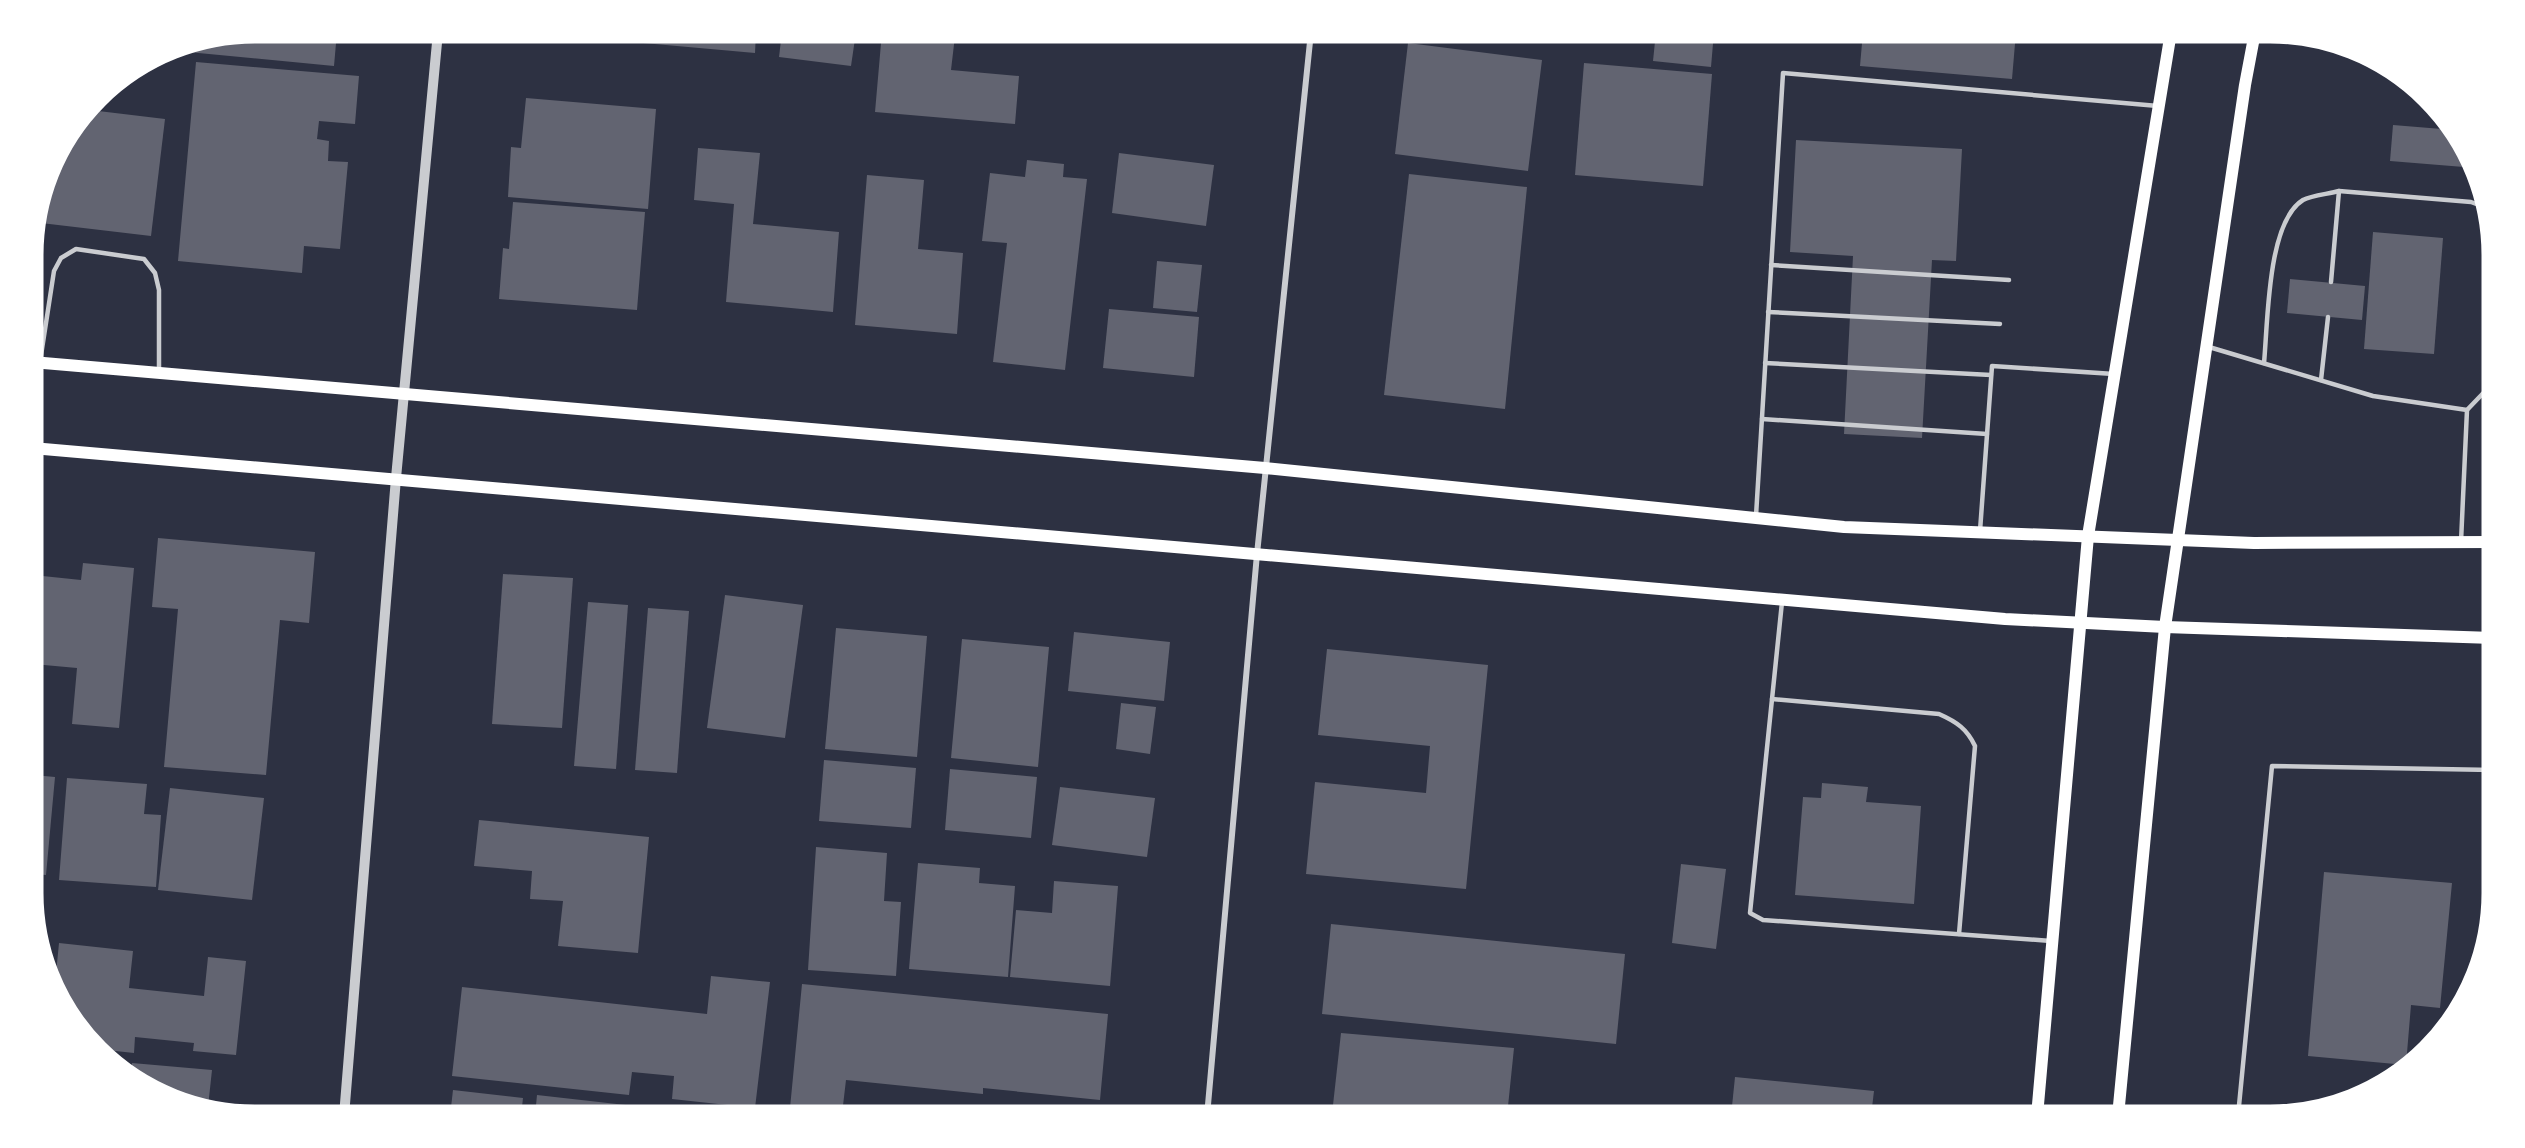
<svg xmlns="http://www.w3.org/2000/svg" width="2525" height="1148" viewBox="0 0 2525 1148" font-family="'DM Sans',sans-serif">
<style>
.building{fill:#626471}
.lines{fill:none;stroke-linecap:round;stroke-linejoin:round}
.service{stroke:#caccd0;stroke-width:4.5}
.minor{stroke:#caccd0;stroke-width:6}
.tertiary{stroke:#caccd0;stroke-width:10}
.secondary{stroke:#fff;stroke-width:12}
.rim{fill:none;stroke:#fff;stroke-width:3}
</style>
<rect width="100%" height="100%" fill="#2d3142"/>
<g class="building">
<polygon points="255,32 337,32 334,66 167,50"/>
<polygon points="554,32 756,32 755,53 554,35"/>
<polygon points="782,32 856,32 851,66 779,57"/>
<polygon points="882,32 955,36 951,70 1019,76 1015,124 875,112"/>
<polygon points="1656,32 1714,32 1711,67 1653,61"/>
<polygon points="1863,32 2016,32 2012,79 1860,66"/>
<polygon points="1408,43 1542,60 1528,171 1395,154"/>
<polygon points="196,62 359,76 355,124 319,121 317,139 329,141 328,161 348,162 340,249 304,246 302,273 178,261"/>
<polygon points="1584,63 1712,74 1703,186 1575,175"/>
<polygon points="526,98 656,109 648,209 508,197 511,147 521,148"/>
<polygon points="90,110 165,119 151,236 41,223 43,198 55,156"/>
<polygon points="2393,125 2454,130 2476,168 2390,161"/>
<polygon points="1796,140 1962,149 1956,261 1932,260 1922,438 1844,434 1853,256 1790,252"/>
<polygon points="698,148 760,153 753,224 839,232 833,312 726,302 734,204 694,200"/>
<polygon points="1119,153 1214,165 1206,226 1112,213"/>
<polygon points="1027,160 1064,164 1063,177 1087,179 1065,370 993,362 1007,243 982,241 990,173 1025,177"/>
<polygon points="1409,174 1527,187 1505,409 1384,395"/>
<polygon points="867,175 924,180 918,249 963,253 957,334 855,325"/>
<polygon points="513,202 645,212 637,310 499,299 503,248 509,249"/>
<polygon points="2373,232 2443,238 2434,354 2364,349"/>
<polygon points="1157,261 1202,265 1197,312 1153,308"/>
<polygon points="2290,279 2365,286 2362,320 2287,313"/>
<polygon points="1109,309 1199,317 1194,377 1103,368"/>
<polygon points="158,538 315,552 309,623 280,620 266,775 164,767 178,609 152,607"/>
<polygon points="83,563 134,568 119,728 72,724 77,668 33,664 33,575 81,580"/>
<polygon points="503,574 573,578 562,728 492,724"/>
<polygon points="725,595 803,605 785,738 707,728"/>
<polygon points="588,602 628,605 616,769 574,766"/>
<polygon points="648,608 689,611 677,773 635,770"/>
<polygon points="836,628 927,636 917,757 825,749"/>
<polygon points="1074,632 1170,642 1164,701 1068,691"/>
<polygon points="962,639 1049,647 1038,767 951,758"/>
<polygon points="1327,649 1488,665 1466,889 1306,874 1315,782 1426,793 1430,746 1318,735"/>
<polygon points="1121,703 1156,707 1150,754 1116,749"/>
<polygon points="824,760 916,768 911,828 819,821"/>
<polygon points="950,769 1037,777 1031,838 945,830"/>
<polygon points="33,775 55,777 46,875 33,874"/>
<polygon points="67,778 147,784 144,814 161,815 156,887 59,880"/>
<polygon points="1822,783 1868,787 1866,802 1921,806 1914,904 1795,895 1803,797 1821,798"/>
<polygon points="1060,787 1155,798 1147,857 1052,845"/>
<polygon points="170,788 264,798 252,900 158,890"/>
<polygon points="479,820 649,837 638,953 558,946 563,901 530,899 532,871 474,866"/>
<polygon points="816,847 887,853 884,901 901,902 896,976 808,970"/>
<polygon points="918,863 980,868 979,883 1015,886 1008,977 909,969"/>
<polygon points="1681,864 1726,869 1716,949 1672,943"/>
<polygon points="2324,872 2452,883 2440,1008 2411,1005 2406,1065 2308,1056"/>
<polygon points="1054,881 1118,886 1110,986 1010,977 1016,910 1052,913"/>
<polygon points="1331,924 1625,954 1616,1044 1322,1014"/>
<polygon points="59,943 133,951 129,988 204,996 208,957 246,961 236,1055 193,1051 194,1043 135,1037 134,1053 97,1049 78,1029 51,983 55,984"/>
<polygon points="711,976 770,982 755,1108 672,1099 674,1076 632,1072 629,1095 452,1076 462,987 707,1014"/>
<polygon points="802,984 1108,1014 1100,1100 983,1088 983,1094 846,1080 842,1114 790,1108"/>
<polygon points="1341,1033 1514,1048 1507,1116 1352,1116 1332,1114"/>
<polygon points="132,1063 212,1070 208,1107 169,1099 131,1077"/>
<polygon points="1735,1077 1874,1091 1871,1116 1731,1116"/>
<polygon points="453,1090 523,1098 521,1116 450,1116"/>
<polygon points="537,1095 714,1115 714,1116 535,1116"/>
</g>
<g class="lines">
<g class="service">
<polyline points="1771,265 2009,280"/>
<polyline points="2331,282 2339,191 2471,202 2487,208"/>
<polyline points="1768,312 2000,324"/>
<polyline points="2209,347 2373,396 2467,410 2461,542"/>
<polyline points="40,362 54,271 61,258 76,249 144,259 155,273 159,290 159,371"/>
<polyline points="1765,363 1991,375"/>
<path d="M2264,363C2268,323 2267,222 2303,200C2312,195 2329,194 2339,191"/>
<polyline points="2321,380 2328,317"/>
<polyline points="2467,410 2492,384"/>
<polyline points="1762,419 1987,434"/>
<polyline points="1756,516 1783,73 2158,106"/>
<polyline points="1980,531 1992,366 2114,374"/>
<polyline points="1782,602 1750,913 1763,920 2051,941"/>
<path d="M1772,699L1939,714C1957,722 1967,729 1975,746L1959,934"/>
<polyline points="2238,1116 2272,766 2493,770"/>
</g>
<polyline class="minor" points="1207,1116 1257,554 1311,32"/>
<polyline class="tertiary" points="344,1116 396,478 438,32"/>
<g class="secondary">
<polyline points="32,362 1265,468 1844,527 2254,543 2493,542"/>
<polyline points="32,448 2005,619 2165,627 2493,638"/>
<polyline points="2037,1116 2088,536 2171,32"/>
<polyline points="2118,1116 2165,627 2245,85 2255,32"/>
</g>
</g>
<path d="M0 0H2525V1148H0ZM255 42H2270A213 213 0 0 1 2483 255V893A213 213 0 0 1 2270 1106H255A213 213 0 0 1 42 893V255A213 213 0 0 1 255 42Z" fill="#fff" fill-rule="evenodd"/>
<path class="rim" d="M255 42H2270A213 213 0 0 1 2483 255V893A213 213 0 0 1 2270 1106H255A213 213 0 0 1 42 893V255A213 213 0 0 1 255 42Z"/>
</svg>
